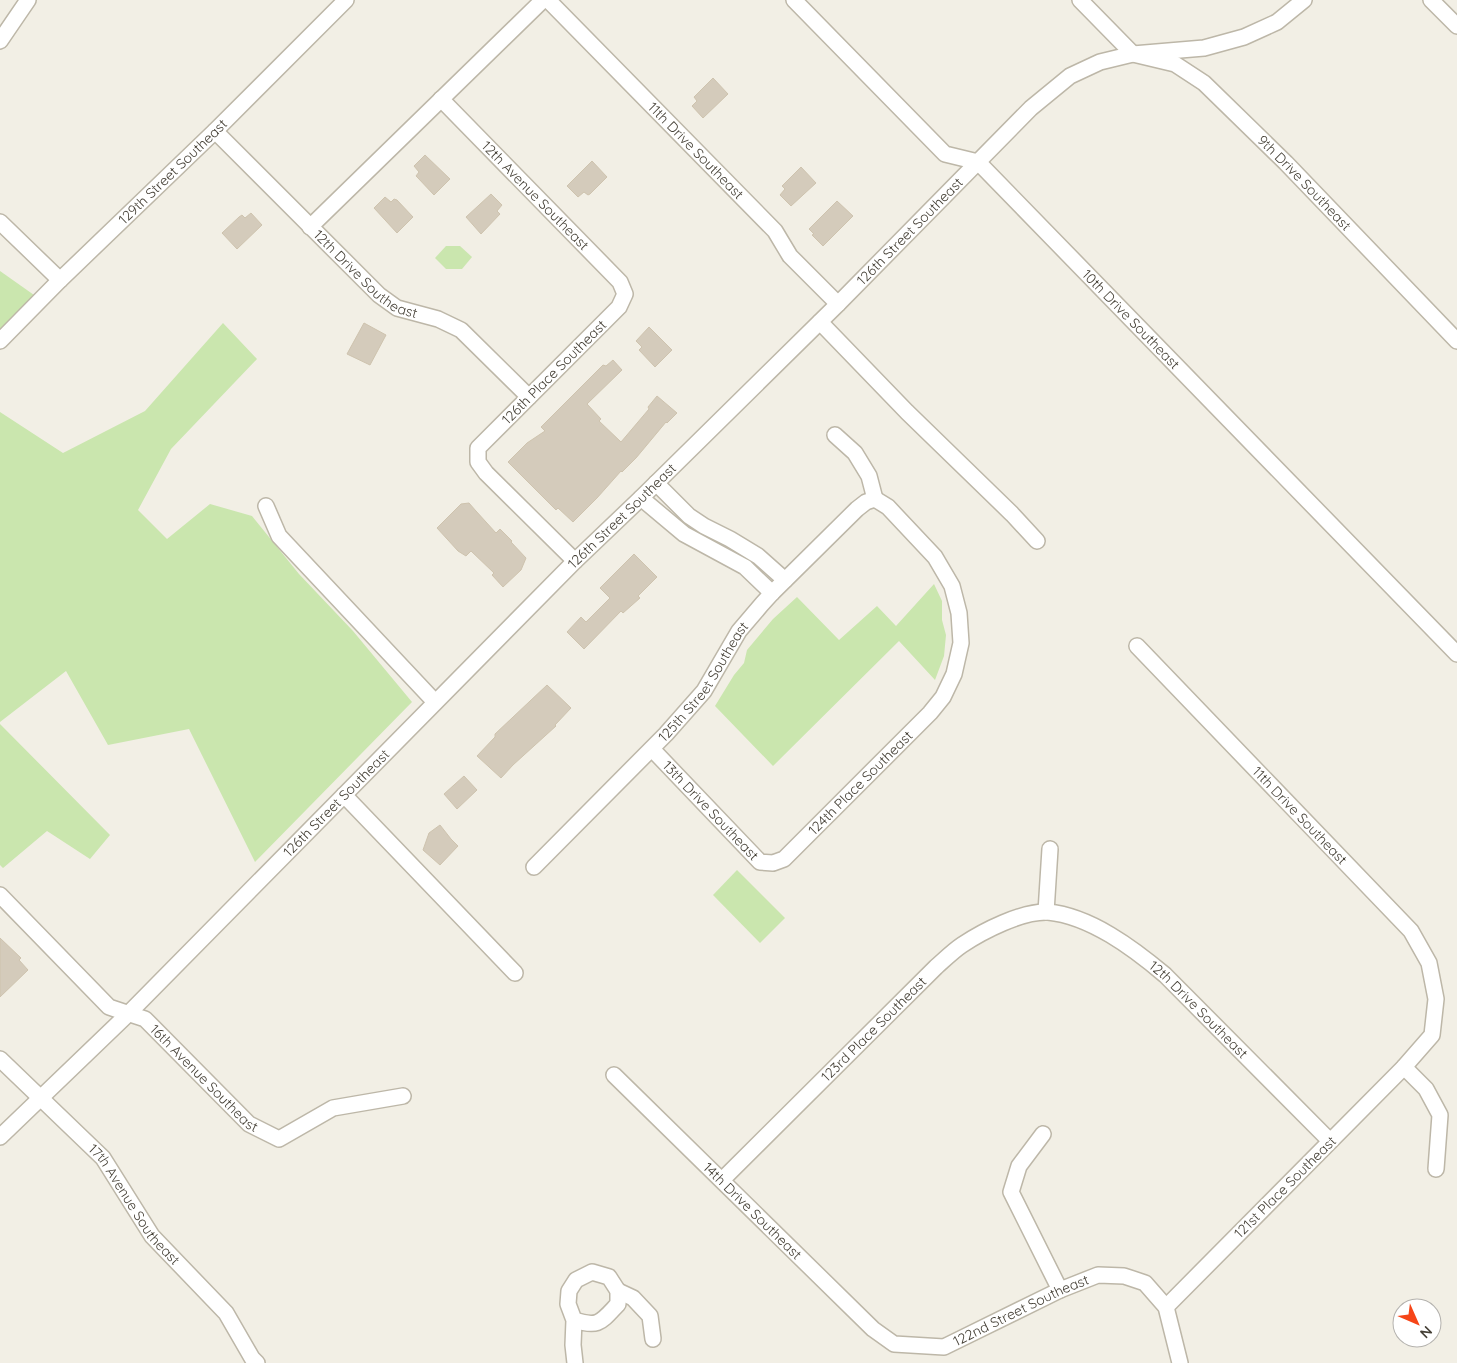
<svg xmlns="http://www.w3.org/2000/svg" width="1457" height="1363" viewBox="0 0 1457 1363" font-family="Quicksand,sans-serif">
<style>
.green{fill:#cae6ae}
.building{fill:#d4cbbb;stroke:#cec3ae}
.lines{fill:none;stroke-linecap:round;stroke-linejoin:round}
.minor-casing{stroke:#bdb7a8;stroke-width:18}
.minor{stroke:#fff;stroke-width:15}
.labels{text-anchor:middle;stroke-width:4.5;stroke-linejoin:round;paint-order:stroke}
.street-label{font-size:14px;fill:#443f35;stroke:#fff}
</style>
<rect width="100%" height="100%" fill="#f2efe5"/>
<g class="green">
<polygon points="446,246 460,246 472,257 462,269 446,269 435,258"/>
<polygon points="0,271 34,295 0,329"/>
<polygon points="223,323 257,359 171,449 138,510 167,539 210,504 252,516 299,574 353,631 412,702 255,862 189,729 108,745 66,671 0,722 0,412 63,453 145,411"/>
<polygon points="934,584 942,601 942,620 946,635 944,656 935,680 899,641 773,766 715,706 734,675 744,663 747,650 773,619 797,597 839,640 877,606 896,626"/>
<polygon points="0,724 110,835 90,859 47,831 3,868 0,865"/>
<polygon points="737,870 785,918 760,943 713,895"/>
</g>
<g class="building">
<polygon points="713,78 728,94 703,118 692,106 697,101 694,97"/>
<polygon points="425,155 450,179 434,195 418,178 416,176 419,172 414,166"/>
<polygon points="592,161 607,177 590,194 588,195 584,192 578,197 567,186"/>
<polygon points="801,167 816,183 791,206 780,195 785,189 782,186"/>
<polygon points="491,194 502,205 497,211 500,214 481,234 466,217"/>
<polygon points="385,197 391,202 394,199 397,200 413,217 397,233 374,208"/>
<polygon points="837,201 853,216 823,246 812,235 814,234 809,229"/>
<polygon points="251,213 262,225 237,249 222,233 239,217 242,215 245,218"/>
<polygon points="364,323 386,335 370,365 347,354"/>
<polygon points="649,327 672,350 655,367 639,350 642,347 636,341"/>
<polygon points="613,360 622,370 587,404 601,419 599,421 621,442 649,409 648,407 657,396 677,413 667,423 666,422 636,458 622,472 621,471 597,498 573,522 558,508 556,510 508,462 527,443 545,431 541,427 603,365 606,366"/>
<polygon points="469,503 476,511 496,533 500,529 512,541 511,542 526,558 521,570 503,587 492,575 494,573 471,551 466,556 458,551 437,528 461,504"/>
<polygon points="634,554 657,577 638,596 640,598 623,613 621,611 584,649 567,632 581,617 586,622 610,598 600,588"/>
<polygon points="547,685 571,708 555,725 556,726 513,765 501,778 477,756 495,737 495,734"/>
<polygon points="464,776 477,790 457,809 444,794"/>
<polygon points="440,825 451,839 458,846 440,865 423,850 429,833"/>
<polygon points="0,938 21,958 19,960 28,970 0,997"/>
</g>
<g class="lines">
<g class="minor-casing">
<g id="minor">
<path id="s1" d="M548,0L775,231L790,256L838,304"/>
<path id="s2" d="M794,0L945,154L978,162L1457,654"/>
<path id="s3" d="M1080,0L1133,54L1175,64L1204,83L1286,163L1457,341"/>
<polyline points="1431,0 1457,26"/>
<polyline points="0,41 28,0"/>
<path id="s4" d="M441,99L620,282L625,294L619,307L478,448V462L486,473L575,561"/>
<path id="s5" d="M215,131L379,295L397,308L438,319L461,330L529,397"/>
<polyline points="0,222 60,280"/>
<polyline points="310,227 543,0"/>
<polyline points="820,322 907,412 1012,514 1037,541"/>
<path id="s6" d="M0,341L60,280L215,131L346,0"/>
<polyline points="835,435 855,453 869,476 875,499"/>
<polyline points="656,483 689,516 704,526 730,539 758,556 785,580"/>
<polyline points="641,498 684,534 745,567 772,593"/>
<polyline points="266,506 279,536 435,702"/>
<path id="s7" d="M1137,646L1411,931L1429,963L1436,999L1432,1035L1404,1067L1166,1307"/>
<path id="s8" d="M652,749L760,862L773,863L784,859L930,713L943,697L954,674L961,643L959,613L952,586L935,557L888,507L875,499"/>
<polyline points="344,795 515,973"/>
<path id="s9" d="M534,867L666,734L704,691L739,631L762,604L772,593L857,509L866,502L875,499"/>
<path id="s10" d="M0,895L109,1007L145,1019L249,1124L279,1139L333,1108L403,1096"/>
<polyline points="1046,912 1050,849"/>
<path id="s11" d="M0,1059L103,1158L152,1236L226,1313L252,1358L257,1363"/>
<polyline points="1404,1067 1426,1089 1440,1115 1436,1169"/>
<path id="s12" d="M614,1075L873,1329L894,1344L944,1347L1060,1290L1098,1275L1124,1276L1145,1283L1166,1307L1180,1363"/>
<polyline points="1043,1134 1019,1166 1011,1192 1060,1290"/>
<path id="s13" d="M0,1137L128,1014L575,561L641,498L838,304L1031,108L1070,76L1100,62L1133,54L1204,48L1244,37L1277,22L1304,0"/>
<path id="s14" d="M722,1180L936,967C944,960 953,951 962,945C983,931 1022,911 1048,912C1090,916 1133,948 1165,975L1330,1141"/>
<polyline points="618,1291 633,1298 650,1316 653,1339"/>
<path d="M574,1320C599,1328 601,1322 618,1304V1291L609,1277L592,1272L576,1280L569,1291L568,1304L574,1320L573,1345L575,1363"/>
</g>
</g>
<use href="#minor" class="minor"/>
</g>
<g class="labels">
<g class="street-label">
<text dy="5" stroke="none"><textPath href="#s1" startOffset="211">11th Drive Southeast</textPath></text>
<text dy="5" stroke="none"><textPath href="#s6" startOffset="242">129th Street Southeast</textPath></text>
<text dy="5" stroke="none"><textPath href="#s3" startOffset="295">9th Drive Southeast</textPath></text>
<text dy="5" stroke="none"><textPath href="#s4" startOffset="135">12th Avenue Southeast</textPath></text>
<text dy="5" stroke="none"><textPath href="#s13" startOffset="1284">126th Street Southeast</textPath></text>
<text dy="5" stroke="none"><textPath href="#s5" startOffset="209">12th Drive Southeast</textPath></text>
<text dy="5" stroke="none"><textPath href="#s2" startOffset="469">10th Drive Southeast</textPath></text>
<text transform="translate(554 372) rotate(-45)" y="5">126th Place Southeast</text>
<text dy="5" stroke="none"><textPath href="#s13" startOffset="879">126th Street Southeast</textPath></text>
<text dy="5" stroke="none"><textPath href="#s9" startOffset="252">125th Street Southeast</textPath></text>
<text dy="5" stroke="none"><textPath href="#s8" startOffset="289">124th Place Southeast</textPath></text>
<text dy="5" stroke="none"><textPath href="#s13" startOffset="474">126th Street Southeast</textPath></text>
<text dy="5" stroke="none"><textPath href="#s8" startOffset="85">13th Drive Southeast</textPath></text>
<text dy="5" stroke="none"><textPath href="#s7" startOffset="235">11th Drive Southeast</textPath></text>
<text dy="5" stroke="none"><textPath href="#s14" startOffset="612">12th Drive Southeast</textPath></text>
<text dy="5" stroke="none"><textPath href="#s14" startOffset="214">123rd Place Southeast</textPath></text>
<text dy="5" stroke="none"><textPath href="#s10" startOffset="278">16th Avenue Southeast</textPath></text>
<text transform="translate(1285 1187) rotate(-45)" y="5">121st Place Southeast</text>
<text dy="5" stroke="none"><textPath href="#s11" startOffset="199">17th Avenue Southeast</textPath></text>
<text dy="5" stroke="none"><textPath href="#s12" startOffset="194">14th Drive Southeast</textPath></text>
<text dy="5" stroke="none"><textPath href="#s12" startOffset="524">122nd Street Southeast</textPath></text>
</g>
</g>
<g transform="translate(1417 1323) rotate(135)"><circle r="24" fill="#ffffff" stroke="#b4b2ae"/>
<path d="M0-4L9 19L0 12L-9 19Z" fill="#f64518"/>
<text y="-8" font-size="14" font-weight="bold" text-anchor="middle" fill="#443f35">N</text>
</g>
</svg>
